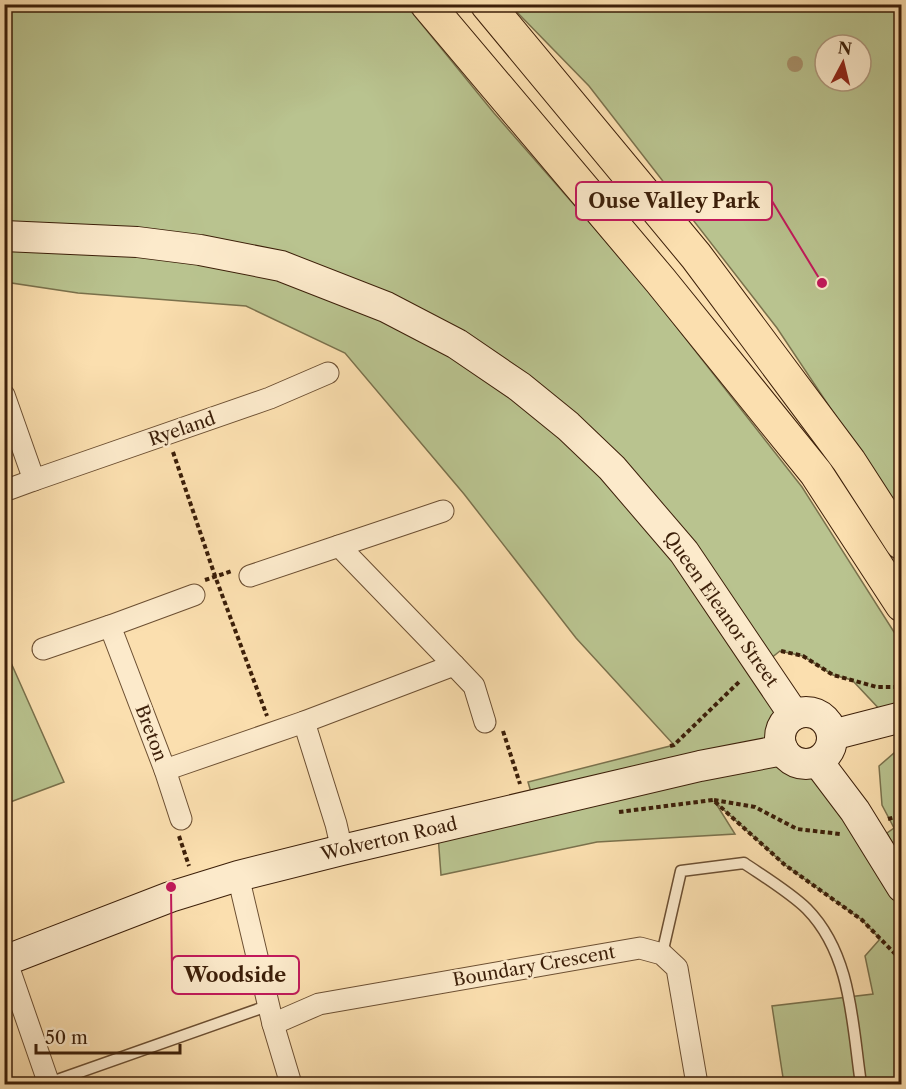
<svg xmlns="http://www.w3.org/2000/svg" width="906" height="1089" viewBox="0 0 906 1089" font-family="'Libre Caslon Text',serif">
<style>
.green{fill:#b9c38f;stroke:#7a714c;stroke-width:1.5;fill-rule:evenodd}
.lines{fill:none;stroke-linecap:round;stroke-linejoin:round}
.lane-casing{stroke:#6c4f32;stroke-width:13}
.street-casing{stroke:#6c4f32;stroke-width:23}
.secondary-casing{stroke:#3c1f09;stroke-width:32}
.highway-casing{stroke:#3c1f09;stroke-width:35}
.path{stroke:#3c1f09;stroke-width:4;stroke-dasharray:4.5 3;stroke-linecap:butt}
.lane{stroke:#fceacb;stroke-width:10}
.street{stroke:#fceacb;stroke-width:21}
.secondary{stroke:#fceacb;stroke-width:30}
.highway{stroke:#fbdfaf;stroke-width:33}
.tree{fill:#a7906a}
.labels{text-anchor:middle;stroke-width:5;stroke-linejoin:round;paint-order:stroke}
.street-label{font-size:18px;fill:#3c1f09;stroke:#fceacb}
.leader{fill:none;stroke:#c2185b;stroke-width:2}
.callout-dot{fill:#c2185b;stroke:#fceacb;stroke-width:2}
.callout{fill:#fceacb;stroke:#c2185b;stroke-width:2}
.callout-label{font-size:20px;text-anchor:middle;font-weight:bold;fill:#3c1f09}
</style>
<rect width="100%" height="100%" fill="#fbdfaf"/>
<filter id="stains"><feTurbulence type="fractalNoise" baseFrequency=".00333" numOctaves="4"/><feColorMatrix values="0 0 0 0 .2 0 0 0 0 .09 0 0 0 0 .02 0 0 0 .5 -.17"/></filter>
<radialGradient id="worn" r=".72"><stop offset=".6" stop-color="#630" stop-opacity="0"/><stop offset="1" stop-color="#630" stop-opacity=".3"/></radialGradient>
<g class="green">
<path d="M5,5H406L494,113L639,279L802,487L901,643V732L852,680L833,675L803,656L780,651L761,666L786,722C774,745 788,764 813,763L901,887V1084H784L772,1006L873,994L865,956L880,939L862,920L785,865L715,802L735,834L597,842L441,875L438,835L535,806L528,782L674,745L576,638L464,494L345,353L246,306L78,293L5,282Z"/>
<path d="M510,5H901V514L777,328L589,86ZM825,45H861V81H825Z"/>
<polygon points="4,647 64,782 5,804 4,804"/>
<polygon points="901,747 901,860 887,833 894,828 882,805 879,766"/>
</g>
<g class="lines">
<g class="lane-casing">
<g id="lane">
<path d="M662,954L681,871L744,863C763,876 791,893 807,909C852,955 852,1024 861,1084"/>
<polyline points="46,1084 270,1005"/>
</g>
</g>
<g class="street-casing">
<g id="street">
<polyline points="4,395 34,480 270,398 328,373"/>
<polyline points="4,491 34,480"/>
<polyline points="250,576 339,546"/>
<polyline points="194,595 110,626 165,770 304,722"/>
<polyline points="43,649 110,626"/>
<polyline points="454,665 474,686 485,722"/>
<polyline points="165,770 181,819"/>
<polyline points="342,850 336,824 304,722 454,665 339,546 443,511"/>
<polyline points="238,876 273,1024 291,1084"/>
<polyline points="6,960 49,1084"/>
<polyline points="273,1024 319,1004 640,948 662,954 677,968 697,1084"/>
</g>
</g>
<g class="secondary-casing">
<g id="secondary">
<polyline points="4,236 137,242 200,250 281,266 386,307 457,344 520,387 568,426 612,468 684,552 794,715"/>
<circle cx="806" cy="738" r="26"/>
<polyline points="832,735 902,717"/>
<polyline points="818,762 855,811 902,887"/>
<polyline points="4,961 170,897 238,876 342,850 700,766 783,750"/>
</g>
</g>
<g class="highway-casing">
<g id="highway">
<polyline points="427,4 660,280 816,473 902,605"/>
<polyline points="487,4 696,256 849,461 902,543"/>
</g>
</g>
<g class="path">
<polyline points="173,452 215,576 267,716"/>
<polyline points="205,580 232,571"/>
<polyline points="781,651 803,656 833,675 877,687 902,687"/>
<polyline points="503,731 520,784"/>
<polyline points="670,746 674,745 741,680"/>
<polyline points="714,800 755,807 797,829 840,834"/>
<polyline points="619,812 713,800 785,865 862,920 902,961"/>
<polyline points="888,819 899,816 902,810"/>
<polyline points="179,836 189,866"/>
</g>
<use href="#lane" class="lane"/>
<use href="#street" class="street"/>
<use href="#secondary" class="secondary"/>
<use href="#highway" class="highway"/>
</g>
<circle class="tree" cx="795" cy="64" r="8"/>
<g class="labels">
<g class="street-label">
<text transform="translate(182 429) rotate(-19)" y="6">Ryeland</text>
<text transform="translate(721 609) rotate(55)" y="6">Queen Eleanor Street</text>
<text transform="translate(151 733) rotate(69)" y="6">Breton</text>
<text transform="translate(389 839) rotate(-13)" y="6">Wolverton Road</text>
<text transform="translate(534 966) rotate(-10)" y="6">Boundary Crescent</text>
</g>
</g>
<path class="leader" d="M822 283L772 201M171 887L172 975"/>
<g class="callout-dot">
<circle cx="822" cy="283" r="6"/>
<circle cx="171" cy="887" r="6"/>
</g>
<g class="callout">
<rect x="576" y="182" width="196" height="38" rx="6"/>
<rect x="172" y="956" width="127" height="38" rx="6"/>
</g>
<g class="callout-label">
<text x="674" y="208">Ouse Valley Park</text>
<text x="235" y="982">Woodside</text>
</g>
<rect width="906" height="1089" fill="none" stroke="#fbdfaf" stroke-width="24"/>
<rect x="6" y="6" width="894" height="1077" fill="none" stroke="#3c1f09" stroke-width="3"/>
<rect x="12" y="12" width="882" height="1065" fill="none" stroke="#3c1f09" stroke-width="1.5"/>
<g transform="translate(843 63) rotate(7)"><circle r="28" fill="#fceacb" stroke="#af997d" stroke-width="1.5"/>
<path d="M0-4.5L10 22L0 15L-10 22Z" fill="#8f2418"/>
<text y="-9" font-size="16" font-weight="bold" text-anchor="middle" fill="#3c1f09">N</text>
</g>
<path d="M36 1044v9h144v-9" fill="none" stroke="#3c1f09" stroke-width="3"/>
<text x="45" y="1044" font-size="18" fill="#3c1f09" stroke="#fceacb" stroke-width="4.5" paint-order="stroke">50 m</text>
<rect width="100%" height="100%" filter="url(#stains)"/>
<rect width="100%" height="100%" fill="url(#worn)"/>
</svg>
